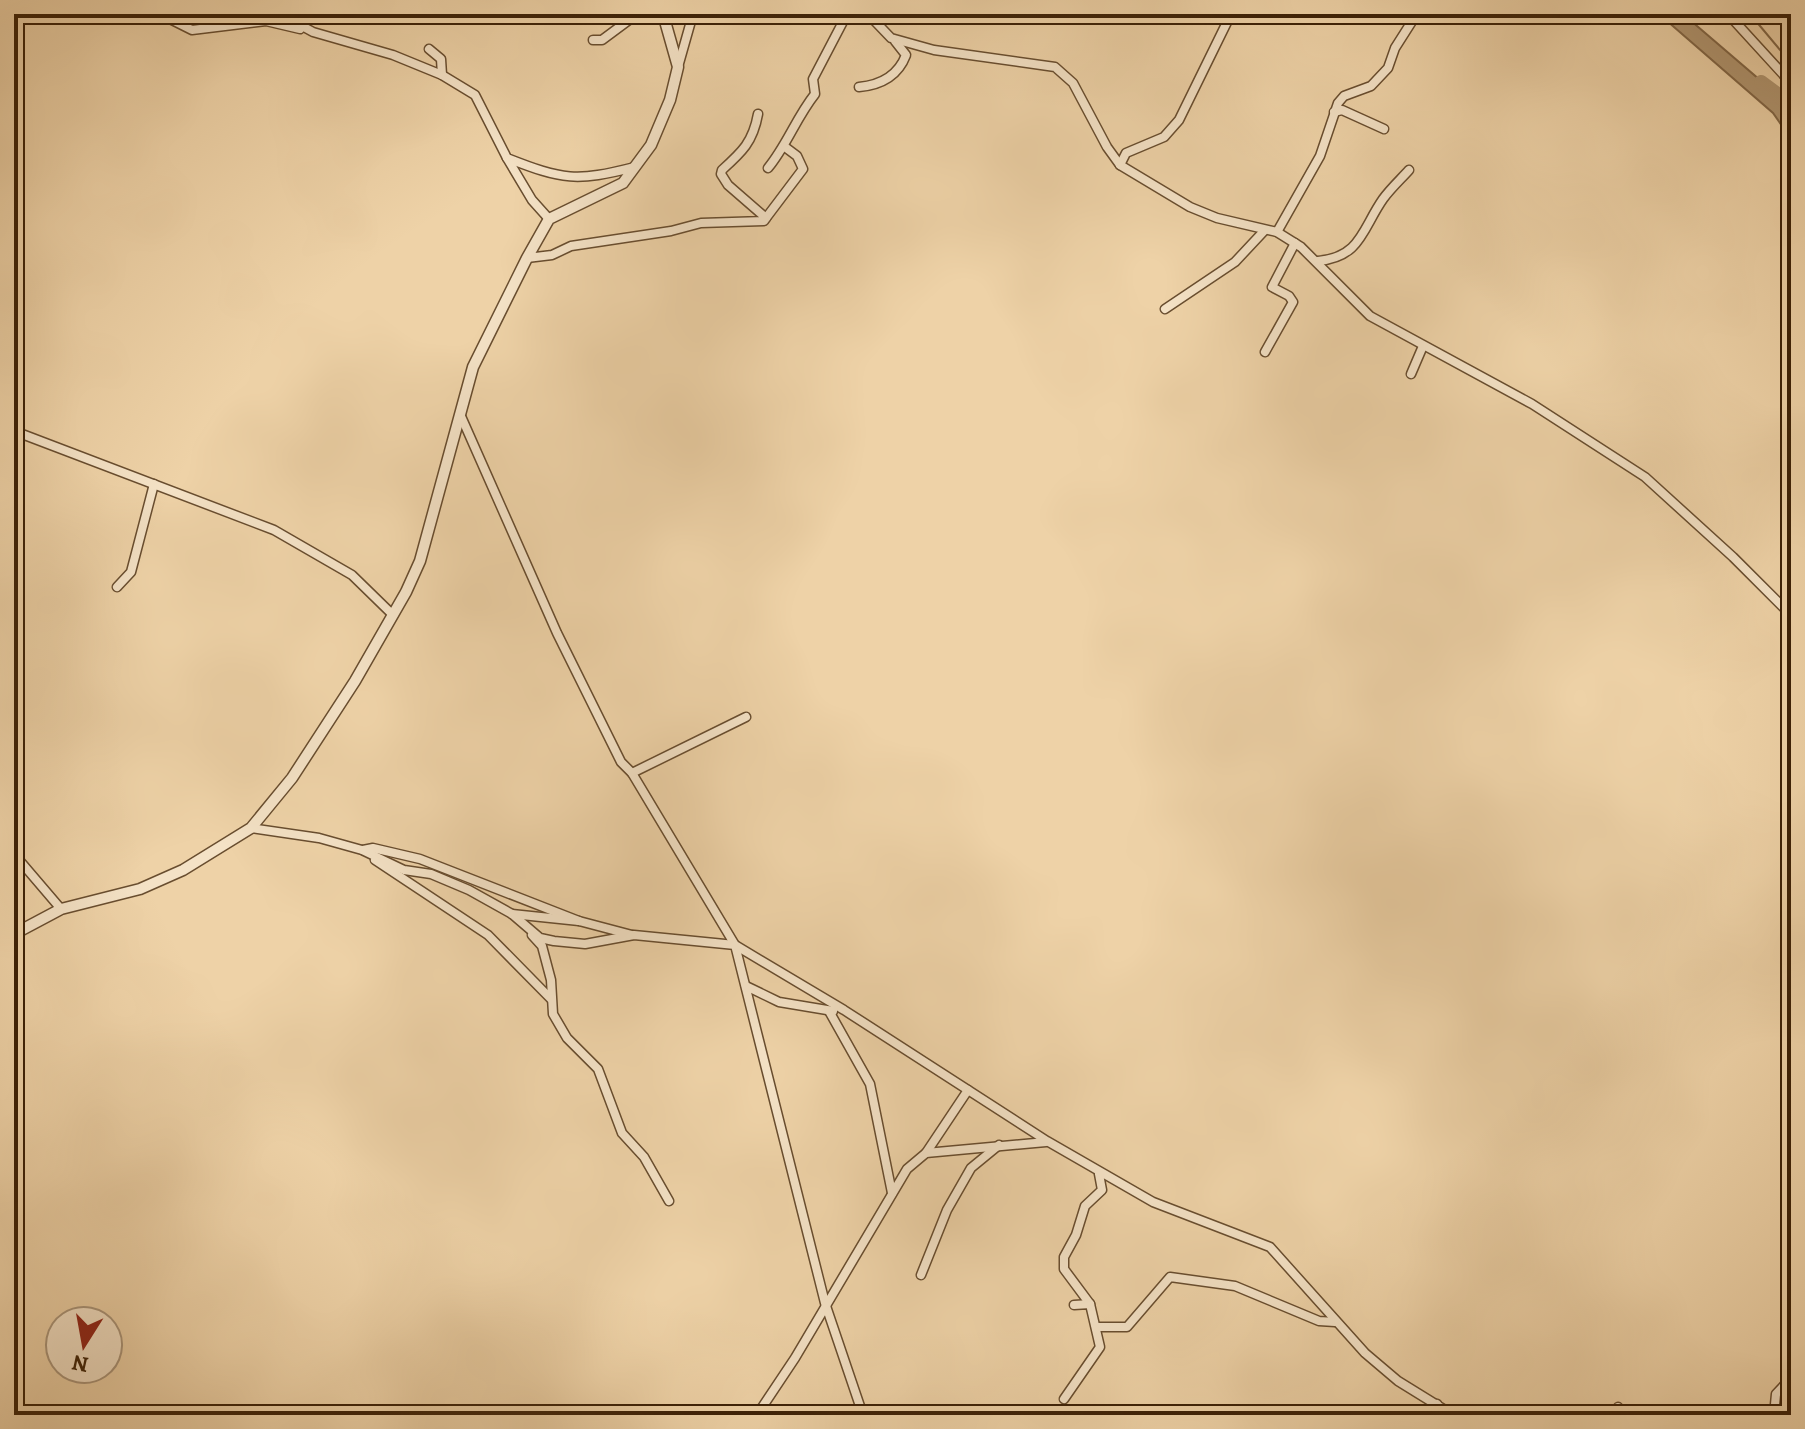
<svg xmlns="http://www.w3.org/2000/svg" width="1805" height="1429" viewBox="0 0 1805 1429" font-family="Alegreya,serif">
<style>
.water{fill:#b19671;stroke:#826747;stroke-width:2}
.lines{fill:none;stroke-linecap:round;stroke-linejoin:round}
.stream{stroke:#826747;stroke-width:2}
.river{stroke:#b19671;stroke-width:14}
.minor-casing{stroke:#684d2f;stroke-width:11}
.tertiary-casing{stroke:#684d2f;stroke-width:13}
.minor{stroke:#f4e2c6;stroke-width:8}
.tertiary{stroke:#f4e2c6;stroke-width:10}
</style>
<rect width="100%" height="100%" fill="#eed2a7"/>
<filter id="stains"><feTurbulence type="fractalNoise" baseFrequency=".0025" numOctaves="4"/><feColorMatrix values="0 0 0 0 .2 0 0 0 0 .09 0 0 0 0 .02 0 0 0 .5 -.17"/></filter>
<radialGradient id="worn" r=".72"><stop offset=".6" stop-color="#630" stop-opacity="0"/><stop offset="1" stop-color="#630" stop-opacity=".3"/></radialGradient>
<polygon class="water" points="1659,14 1683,14 1781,98 1783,105 1791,112 1791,139 1773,113"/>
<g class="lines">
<polyline class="stream" points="1750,14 1791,63"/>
<polyline class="river" points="1761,82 1780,96 1791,111"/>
<g class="minor-casing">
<g id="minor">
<polyline points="130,14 140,19 160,14 192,30 266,21 300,29"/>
<path d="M280,14L313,32L393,55L442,75L475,95L507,158C563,180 576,182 635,167"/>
<polyline points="868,14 891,38 934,50 1055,67 1073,83 1107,147 1120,165 1190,207 1217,218 1277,232 1301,247 1370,316 1532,404 1645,477 1733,557 1791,615"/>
<polyline points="1728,14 1791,83"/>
<polyline points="593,40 602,40 637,14"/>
<polyline points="429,49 441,59 442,75"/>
<polyline points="678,67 693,14"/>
<path d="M859,87C881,85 898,76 906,55L895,41"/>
<polyline points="1334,112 1342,110 1384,129"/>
<polyline points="507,158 532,200 549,219"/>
<polyline points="1120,165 1126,153 1164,137 1179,120 1231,14"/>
<path d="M768,168C787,145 796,118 815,94L813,79L847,14"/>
<polyline points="766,218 803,169 797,156 785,147"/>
<polyline points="1277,232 1320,156 1338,103 1344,96 1371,86 1388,68 1395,48 1416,15"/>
<path d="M527,258L552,255L571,246L671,231L701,223L764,221L766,218L728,185L721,174L722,170C742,152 753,142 758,114"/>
<path d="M1318,261C1361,257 1362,229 1383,199C1391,188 1401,179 1409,170"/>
<polyline points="1165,309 1235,262 1264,231"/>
<polyline points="1265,352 1293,302 1289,296 1272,287 1295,243"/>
<polyline points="1411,374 1423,346"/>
<polyline points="460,414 557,633 621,762 632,773 735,945 844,1010 1047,1141 1153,1202 1270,1247 1365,1353 1398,1381 1453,1415"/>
<polyline points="14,431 274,530 352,575 393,615"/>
<polyline points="117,587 131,572 154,484"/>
<polyline points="632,773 746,717"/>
<polyline points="251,828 319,838 362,850 404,870 431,874 469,890 512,914 540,938 554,941 585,944 634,935 735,945 825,1303 863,1415"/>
<polyline points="363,850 373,848 420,859 579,921"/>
<polyline points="14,854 61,909"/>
<polyline points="375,860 488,935 551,999"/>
<polyline points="512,914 579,921 632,935"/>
<polyline points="532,935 542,946 551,980 553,1014 567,1038 598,1069 622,1133 644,1157 669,1201"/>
<polyline points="746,986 779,1002 833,1011"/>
<polyline points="829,1011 870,1084 892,1193"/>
<polyline points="926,1153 968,1090"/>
<polyline points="921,1275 947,1210 971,1168 999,1145"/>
<polyline points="1090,1304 1064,1269 1064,1257 1076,1235 1085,1206 1102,1190 1099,1174"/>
<polyline points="1098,1327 1127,1327 1170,1277 1235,1286 1319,1321 1335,1322"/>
<polyline points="1064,1399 1100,1347 1090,1304 1074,1305"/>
<polyline points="1618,1407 1620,1415"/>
<polyline points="1559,1411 1562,1415"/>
<polyline points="757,1415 795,1358 907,1169 926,1153 1046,1142"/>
<polyline points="1429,1415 1437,1404"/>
<polyline points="1774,1415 1776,1394 1791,1378"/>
</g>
</g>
<g class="tertiary-casing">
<polyline id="tertiary" points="14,934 61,909 140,889 183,870 251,828 292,778 355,681 406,592 420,561 473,367 527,258 549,219 623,183 651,145 670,100 678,67 663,14"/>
</g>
<use href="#minor" class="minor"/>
<use href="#tertiary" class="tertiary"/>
</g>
<rect width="1805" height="1429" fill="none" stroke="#eed2a7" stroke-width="48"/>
<rect x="16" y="16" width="1773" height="1397" fill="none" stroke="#3c2107" stroke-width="4"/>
<rect x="24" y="24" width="1757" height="1381" fill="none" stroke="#3c2107" stroke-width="2"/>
<g transform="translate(84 1345) rotate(191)"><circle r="38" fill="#f4e2c6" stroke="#aa957a" stroke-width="2"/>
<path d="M0-6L14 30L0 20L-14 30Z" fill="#8f2418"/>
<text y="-12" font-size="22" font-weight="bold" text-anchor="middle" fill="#3c2107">N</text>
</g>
<rect width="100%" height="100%" filter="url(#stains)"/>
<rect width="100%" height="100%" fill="url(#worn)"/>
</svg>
